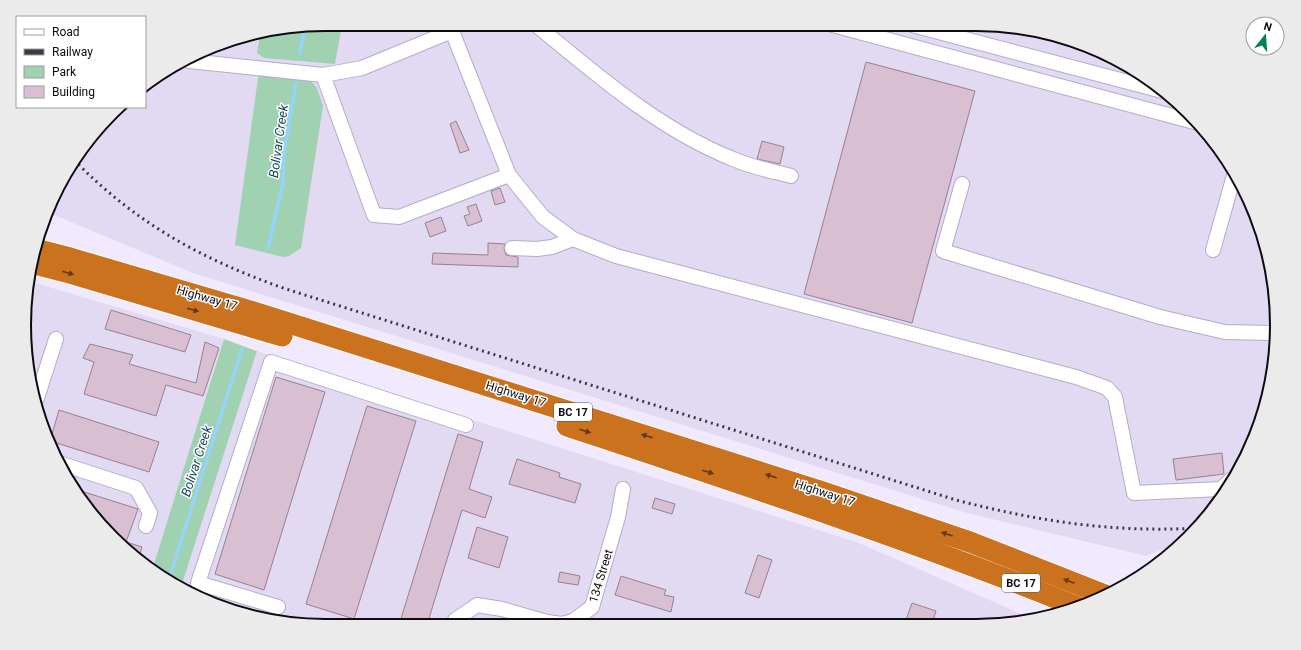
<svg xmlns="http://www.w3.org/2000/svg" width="1301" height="650" viewBox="0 0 1301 650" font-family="Roboto,sans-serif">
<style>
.built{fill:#e2d9f3}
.green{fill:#a0d1b1}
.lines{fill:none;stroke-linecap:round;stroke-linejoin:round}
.stream{stroke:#95d4fa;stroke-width:3.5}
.building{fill:#d8bfd1;stroke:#978091}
.minor-casing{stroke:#b5acc4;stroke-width:16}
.highway-casing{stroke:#fff;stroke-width:23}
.minor{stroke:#fff;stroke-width:14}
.highway{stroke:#cb721e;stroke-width:21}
.rail{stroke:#3d3944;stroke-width:3;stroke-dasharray:2 4;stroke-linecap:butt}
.oneway{fill:#623917}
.labels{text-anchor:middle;stroke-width:3;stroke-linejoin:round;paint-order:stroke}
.shield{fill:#fff;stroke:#565459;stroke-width:1}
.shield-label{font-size:11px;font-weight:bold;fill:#0d0a12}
.street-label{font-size:12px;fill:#0d0a12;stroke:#fff}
.water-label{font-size:13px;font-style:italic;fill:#13455f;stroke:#fff}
.rim{fill:none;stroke:#0d0a12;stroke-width:2}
</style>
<rect width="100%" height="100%" fill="#f1eaff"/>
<g class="built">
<polygon points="325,24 995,25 1054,34 1109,55 1159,86 1202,126 1237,174 1261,228 1274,285 1276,344 1267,403 1246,458 1202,523 1182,542 1146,556 967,513 193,273 59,217 46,213 75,158 122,107 145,107 145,85 228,40"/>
<polygon points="29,281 224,339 153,567 112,538 55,458 27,364"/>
<polygon points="257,351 859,543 1033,619 1015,623 306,625 247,616 192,595 181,587"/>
</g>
<g class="green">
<polygon points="325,24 342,24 335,64 265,58 261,56 257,53 260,35"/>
<polygon points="260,75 310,80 317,88 323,106 301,248 289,256 283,257 235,245 258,78"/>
<polygon points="224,339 257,351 181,587 153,567"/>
</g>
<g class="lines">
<g class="stream">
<polyline points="300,53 305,27"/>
<polyline points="268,248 283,183 284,154 296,83"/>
<polyline points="169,579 242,349"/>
</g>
</g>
<g class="building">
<polygon points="866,62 975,91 912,323 804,294"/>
<polygon points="456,121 469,150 460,153 450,124"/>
<polygon points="762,141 784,147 780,164 757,159"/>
<polygon points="500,188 505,202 495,205 491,191"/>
<polygon points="476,204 482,221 468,226 464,216 470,214 467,207"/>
<polygon points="441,217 446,231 430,237 425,223"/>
<polygon points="488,243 505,244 504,248 506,255 518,257 518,267 432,264 433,253 488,255"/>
<polygon points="111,310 191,335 185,352 105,329"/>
<polygon points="205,342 219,348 203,396 166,385 156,416 84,394 94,362 83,358 90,344 133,355 129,364 196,383"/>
<polygon points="276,377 325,392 264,590 215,574"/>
<polygon points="367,406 416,421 354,619 306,604"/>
<polygon points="59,410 159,442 149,472 50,441"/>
<polygon points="458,434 483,442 469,489 492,497 485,518 462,510 427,625 399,625"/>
<polygon points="1222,453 1224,474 1176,480 1173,459"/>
<polygon points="517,459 560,473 559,477 581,484 575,503 509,484"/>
<polygon points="78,490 138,509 126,542 142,547 139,557 112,538"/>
<polygon points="655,498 675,504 672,514 652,508"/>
<polygon points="477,527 508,537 499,568 468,558"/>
<polygon points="758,555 772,560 759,598 745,593"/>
<polygon points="560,572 580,576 578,585 558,582"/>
<polygon points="621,576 666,590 664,595 674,597 671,612 615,595"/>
<polygon points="912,603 936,611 932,624 917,624 906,620"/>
</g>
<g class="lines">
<g class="minor-casing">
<g id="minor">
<path d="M535,24C596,74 658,129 733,159C751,167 772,171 791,176"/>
<polyline points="829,24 1198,123"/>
<polyline points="912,25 1166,92"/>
<polyline points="189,61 323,75 362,68 452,31 456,24"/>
<polyline points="323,75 374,215 399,217 509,175 452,31"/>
<polyline points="509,175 543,217 573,239 616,256 1076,377 1107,388 1115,397 1134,493 1221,489 1232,479"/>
<polyline points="962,184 943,251 1160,317 1225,332 1276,333"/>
<polyline points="512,248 537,249 552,247 573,239"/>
<polyline points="1213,250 1235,172"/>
<polyline points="37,398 56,339"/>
<polyline points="59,463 136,488 150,513 146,526"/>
<polyline points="278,607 198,583 271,362 466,425"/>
<polyline points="453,625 455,620 477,605 502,609 547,622 562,624 573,621 592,607 618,517 623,489"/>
</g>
</g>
<g class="highway-casing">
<g id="highway">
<polyline points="35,249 70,258 257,313 823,492 970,542 1105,595"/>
<polyline points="31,263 66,272 282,336"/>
<path d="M567,426C739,483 910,539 1078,607"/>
</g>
</g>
<use href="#minor" class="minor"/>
<use href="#highway" class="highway"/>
<path class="rail" d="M74,160C137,224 201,259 286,289L956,500C1037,521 1113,533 1197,528"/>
</g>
<defs><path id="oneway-solid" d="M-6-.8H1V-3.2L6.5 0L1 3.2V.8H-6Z"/></defs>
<g class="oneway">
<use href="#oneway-solid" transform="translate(68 273) rotate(16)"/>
<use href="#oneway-solid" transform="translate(193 310) rotate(16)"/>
<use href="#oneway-solid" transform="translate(585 431) rotate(18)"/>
<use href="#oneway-solid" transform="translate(647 436) rotate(-162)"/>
<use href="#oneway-solid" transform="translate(708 472) rotate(18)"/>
<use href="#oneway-solid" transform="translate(771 476) rotate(-162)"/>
<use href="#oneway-solid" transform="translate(947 534) rotate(-161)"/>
<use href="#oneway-solid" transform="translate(1069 581) rotate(-159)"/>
</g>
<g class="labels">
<g class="shield">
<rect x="554" y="403" width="38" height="18" rx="3"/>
<rect x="1002" y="574" width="38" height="18" rx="3"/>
</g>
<g class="shield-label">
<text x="573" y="416">BC 17</text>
<text x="1021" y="587">BC 17</text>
</g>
<g class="street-label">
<text transform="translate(207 298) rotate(16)" y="4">Highway 17</text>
<text transform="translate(516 394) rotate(17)" y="4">Highway 17</text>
<text transform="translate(825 493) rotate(18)" y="4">Highway 17</text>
<text transform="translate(601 576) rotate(-73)" y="4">134 Street</text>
</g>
<g class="water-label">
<text transform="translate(278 141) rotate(-82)" y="5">Bolivar Creek</text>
<text transform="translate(196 461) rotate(-72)" y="5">Bolivar Creek</text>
</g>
</g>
<path d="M0 0H1301V650H0ZM325 31H976A294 294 0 0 1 1270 325V325A294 294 0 0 1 976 619H325A294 294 0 0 1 31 325V325A294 294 0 0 1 325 31Z" fill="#ecebec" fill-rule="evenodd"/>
<path class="rim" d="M325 31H976A294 294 0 0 1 1270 325V325A294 294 0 0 1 976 619H325A294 294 0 0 1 31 325V325A294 294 0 0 1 325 31Z"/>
<rect x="16" y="16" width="130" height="92" fill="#ffffff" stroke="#9e9da0"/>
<rect x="24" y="29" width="20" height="6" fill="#ffffff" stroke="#9e9da0"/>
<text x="52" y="36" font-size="12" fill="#0d0a12">Road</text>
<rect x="24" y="49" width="20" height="6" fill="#3d3944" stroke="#9e9da0"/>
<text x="52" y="56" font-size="12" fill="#0d0a12">Railway</text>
<rect x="24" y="66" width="20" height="12" fill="#a0d1b1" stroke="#9e9da0"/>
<text x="52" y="76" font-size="12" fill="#0d0a12">Park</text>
<rect x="24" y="86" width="20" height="12" fill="#d8bfd1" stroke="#9e9da0"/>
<text x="52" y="96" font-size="12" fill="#0d0a12">Building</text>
<g transform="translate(1265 36) rotate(17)"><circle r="19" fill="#ffffff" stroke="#9e9da0"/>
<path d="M0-3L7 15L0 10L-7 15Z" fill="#037f5e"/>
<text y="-6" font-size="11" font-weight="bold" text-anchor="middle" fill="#0d0a12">N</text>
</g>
</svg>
